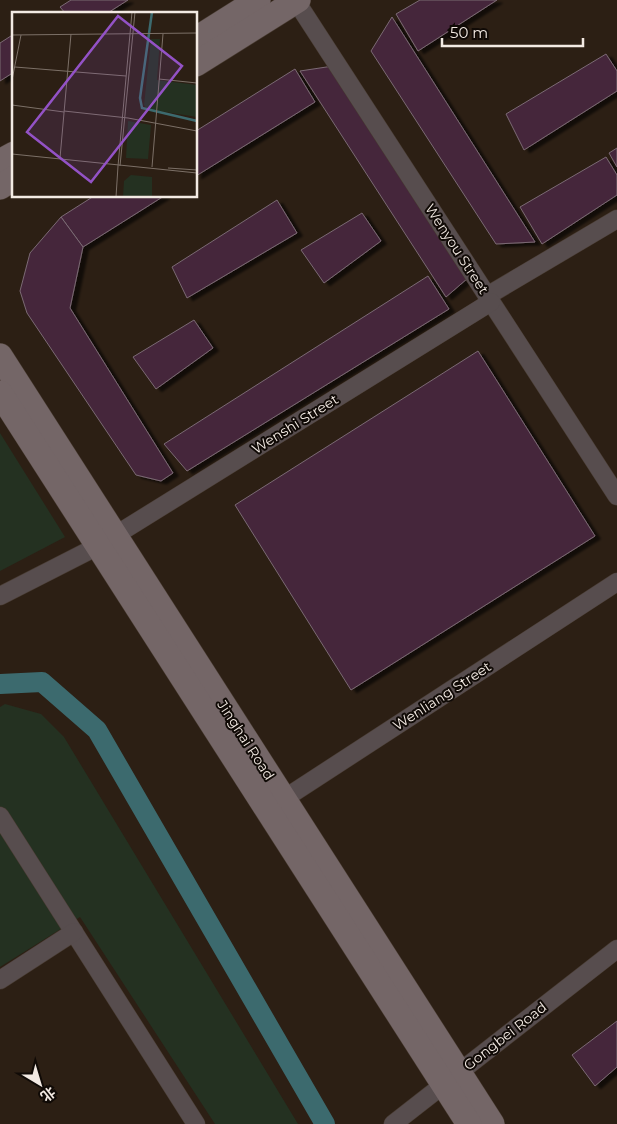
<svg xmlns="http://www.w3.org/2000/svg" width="617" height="1124" viewBox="0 0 617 1124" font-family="Montserrat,'Noto Sans SC',sans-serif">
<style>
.green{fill:#243121}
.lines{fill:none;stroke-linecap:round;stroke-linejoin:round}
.canal{stroke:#3c6a6e;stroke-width:20}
.building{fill:#44283a;stroke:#7b6974;filter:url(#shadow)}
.street-casing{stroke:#483b31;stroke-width:19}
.secondary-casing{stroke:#483b31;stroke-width:26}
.street{stroke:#574d4e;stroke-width:18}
.secondary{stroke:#746667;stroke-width:25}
.labels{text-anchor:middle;stroke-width:4;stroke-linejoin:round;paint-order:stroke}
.street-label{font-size:14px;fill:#f3eae3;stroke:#100a06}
.inset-river{fill:none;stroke:#3c6a6e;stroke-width:2.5}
.inset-road{fill:none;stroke:#7c7067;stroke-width:1}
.view{fill:#9352c6;fill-opacity:0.15;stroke:#9352c6;stroke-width:2.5}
.inset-edge{fill:none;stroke:#f3eae3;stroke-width:2.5}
</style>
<defs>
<filter id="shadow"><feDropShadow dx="5.5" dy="3" stdDeviation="1" flood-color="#0009"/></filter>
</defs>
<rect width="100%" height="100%" fill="#2c1f14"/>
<g class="green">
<polygon points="0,433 65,537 0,571"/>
<polygon points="5,704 41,714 64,737 298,1124 215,1124 80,917 0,967 0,707"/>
</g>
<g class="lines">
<polyline class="canal" points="0,684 42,682 97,730 325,1124"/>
</g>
<g class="building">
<polygon points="71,0 128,0 106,14 66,14 60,7"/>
<polygon points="420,0 497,0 418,51 396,14"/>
<polygon points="392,17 535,242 496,244 371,51"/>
<polygon points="14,34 14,72 0,81 0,43"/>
<polygon points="606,54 617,71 617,91 524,150 506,114"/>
<polygon points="333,66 468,278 446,297 300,71"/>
<polygon points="295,69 315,102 196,176 196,131"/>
<polygon points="617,148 617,167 609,153"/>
<polygon points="606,157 617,175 617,195 542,244 520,207"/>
<polygon points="94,196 164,196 83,247 61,217"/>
<polygon points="277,200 297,233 187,298 172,267"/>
<polygon points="362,213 381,241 324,283 301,250"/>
<polygon points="61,217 83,247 70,308 173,473 161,481 136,475 27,313 20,291 30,253"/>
<polygon points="428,276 449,309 187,471 164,444"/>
<polygon points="194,320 213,348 156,389 133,357"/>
<polygon points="478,351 595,536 351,690 235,505"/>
<polygon points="617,1021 617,1067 595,1086 572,1055"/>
</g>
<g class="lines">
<g class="street-casing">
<g id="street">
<polyline points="296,1 617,496"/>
<polyline points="487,296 617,219"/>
<polyline points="0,596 98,546 491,302"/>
<polyline points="276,804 617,582"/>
<polyline points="0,816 196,1124"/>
<polyline points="0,980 74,932"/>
<polyline points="393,1124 617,949"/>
</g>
</g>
<g class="secondary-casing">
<g id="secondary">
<polyline points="196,39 258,0"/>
<polyline points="196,64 298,0"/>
<polyline points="0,162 14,154"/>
<polyline points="0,187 14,178"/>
<polyline points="0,356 492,1124"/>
<polyline points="0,393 469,1124"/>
</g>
</g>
<use href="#street" class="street"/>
<use href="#secondary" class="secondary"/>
</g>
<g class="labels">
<g class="street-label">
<text transform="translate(457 249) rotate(57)" y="5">Wenyou Street</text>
<text transform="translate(295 424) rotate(-32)" y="5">Wenshi Street</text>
<text transform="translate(442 696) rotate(-33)" y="5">Wenliang Street</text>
<text transform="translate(246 740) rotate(57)" y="5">Jinghai Road</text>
<text transform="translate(505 1036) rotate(-38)" y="5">Gongbei Road</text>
</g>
</g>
<g transform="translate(12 12)">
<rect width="185" height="185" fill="#2c1f14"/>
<path d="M139,27H148L145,68L185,73V105L135,97L132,93ZM116,109L139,113L136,147L114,146ZM119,163L140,165V185H111L112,169Z" fill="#243121"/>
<path class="inset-river" d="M140,0L128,86L130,96L185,109"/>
<path class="inset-road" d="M0,23L185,21M3,55L114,64M147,67L185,71M0,68L9,23M0,93L52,100M52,99L116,106L185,119M0,142L185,161M48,146L59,22M106,154L120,0M108,154L123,0M140,155L151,22M156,156L185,158M104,185L106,154"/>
<path class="view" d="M106,4L170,54L79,170L15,120Z"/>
<rect width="185" height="185" class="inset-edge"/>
</g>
<g transform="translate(40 1084) rotate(142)" stroke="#100a06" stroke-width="4" paint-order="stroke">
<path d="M0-4L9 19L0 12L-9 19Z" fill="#f3eae3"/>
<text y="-8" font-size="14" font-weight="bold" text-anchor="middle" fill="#f3eae3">北</text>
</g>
<path d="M442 38v8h141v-8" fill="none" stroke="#f3eae3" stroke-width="2.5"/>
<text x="450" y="38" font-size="15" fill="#f3eae3" stroke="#100a06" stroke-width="4" paint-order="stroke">50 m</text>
</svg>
